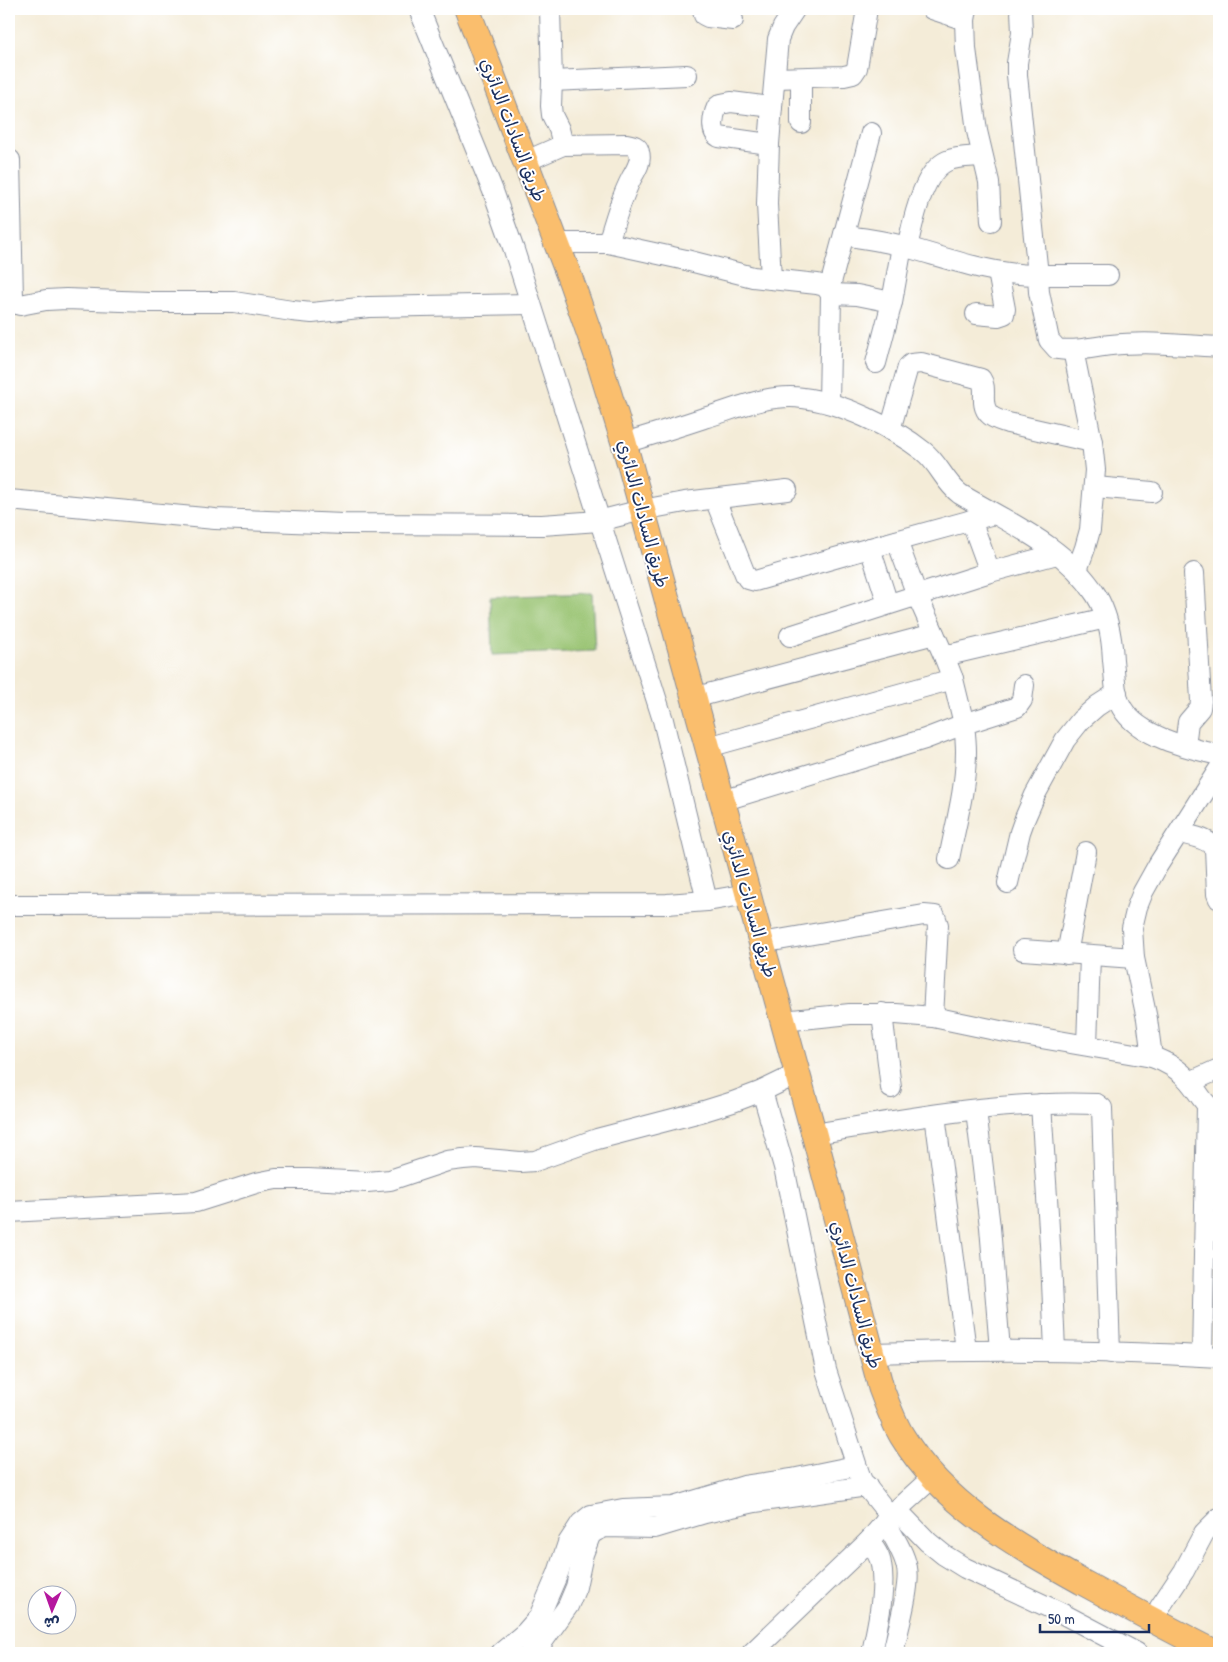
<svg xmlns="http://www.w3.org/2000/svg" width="1228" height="1662" viewBox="0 0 1228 1662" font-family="'Patrick Hand','Playpen Sans Arabic',sans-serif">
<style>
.green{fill:#97c270;stroke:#597867}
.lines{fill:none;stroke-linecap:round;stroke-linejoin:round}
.minor-casing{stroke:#888e9b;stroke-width:22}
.major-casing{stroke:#888e9b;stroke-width:27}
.minor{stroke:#fff;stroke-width:20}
.major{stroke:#fabe6d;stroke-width:25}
.labels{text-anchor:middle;stroke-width:4;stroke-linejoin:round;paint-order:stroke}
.street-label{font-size:18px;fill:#1b2f5e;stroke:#fff}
</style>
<rect width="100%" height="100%" fill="#fff"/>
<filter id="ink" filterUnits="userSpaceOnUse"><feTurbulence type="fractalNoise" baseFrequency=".02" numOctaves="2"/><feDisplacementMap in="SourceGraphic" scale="10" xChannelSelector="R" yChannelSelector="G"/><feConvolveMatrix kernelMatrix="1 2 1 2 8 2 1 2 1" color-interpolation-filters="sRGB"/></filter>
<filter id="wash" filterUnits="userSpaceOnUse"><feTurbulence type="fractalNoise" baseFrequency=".0096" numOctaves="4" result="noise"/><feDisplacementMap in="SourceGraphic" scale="20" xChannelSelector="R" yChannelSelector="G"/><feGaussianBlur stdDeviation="1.12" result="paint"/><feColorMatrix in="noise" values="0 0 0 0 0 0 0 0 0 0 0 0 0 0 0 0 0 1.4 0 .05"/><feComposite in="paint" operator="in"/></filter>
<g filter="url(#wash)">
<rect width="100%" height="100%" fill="#f4ecd8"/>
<polygon class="green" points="592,593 595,651 492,655 490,597"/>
</g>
<g filter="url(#ink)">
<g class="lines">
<g class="minor-casing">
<g id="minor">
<polyline points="419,9 493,191 514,250 663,720 707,901"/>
<polyline points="703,9 704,15 708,17 733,20"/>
<polyline points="932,9 965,20"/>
<polyline points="967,9 965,20 966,49 977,131 989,182 991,221"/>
<polyline points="1021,9 1022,33 1017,63 1017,75 1038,275 1108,275"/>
<polyline points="775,78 844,76 853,74 857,68 867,9"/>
<polyline points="801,78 801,123"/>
<polyline points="552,81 687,75"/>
<path d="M769,144L719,137C710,132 713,116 717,107L721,104L731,102L772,107"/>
<path d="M563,145L627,144C633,145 638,146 639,152C642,161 636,170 632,177C621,198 615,220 608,243"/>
<polyline points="10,160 13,299 15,303 20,305 46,300 66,299 149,302 234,302 292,311 312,313 369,307 531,304"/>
<polyline points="524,162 563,145 559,129 552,115 551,106 552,81 550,9"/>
<path d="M844,235C865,239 886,241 906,247C950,259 992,275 1038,275L1039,292L1049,340L1057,349C1075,352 1093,347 1111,345C1147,341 1183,345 1219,347"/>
<polyline points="557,243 608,243 686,260 753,277 817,284 825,286 831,294 829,403"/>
<path d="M907,247C913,223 922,172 947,161C958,156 971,157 982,156"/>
<polyline points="771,279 767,204 769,144 772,107 778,39 783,27 795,9"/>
<polyline points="829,290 871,133"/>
<polyline points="831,294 857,295 892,302 876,363"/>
<polyline points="892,302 902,246"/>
<polyline points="976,314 998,316 1004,314 1005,309 998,272"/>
<polyline points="1073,350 1092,442 1095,470 1090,530 1085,548 1077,570"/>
<path d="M890,430L908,367L911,364L921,363L981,379C988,389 979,404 989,414C993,419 1002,421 1008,423L1092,442"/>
<path d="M624,443C651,435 677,427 704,418C735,409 770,393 803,398C840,402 894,428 923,451C939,463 944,482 960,494C1007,522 1065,546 1096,595C1108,614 1112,638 1113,660C1115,676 1114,694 1122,708C1139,737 1189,748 1219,755"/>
<polyline points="1095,487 1152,492"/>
<polyline points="715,499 745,574 748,579 755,581 870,548 994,514"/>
<polyline points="9,500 215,519 344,524 542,525 599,521 642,510 685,502 787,490"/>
<polyline points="971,520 990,572"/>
<polyline points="870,548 888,604"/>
<polyline points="790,636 990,572 1057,554"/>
<polyline points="944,656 1106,618"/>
<polyline points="693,698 934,634"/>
<polyline points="1185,746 1188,722 1200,708 1201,701 1194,573"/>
<polyline points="708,747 953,679"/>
<polyline points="722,801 925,739 964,724 953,679 944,656 917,595 897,541"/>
<path d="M1180,833C1191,836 1208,838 1215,848L1217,894L1219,899"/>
<path d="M949,859C956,823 966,788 966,751C966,742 965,733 964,724L1017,707L1022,700L1024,685"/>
<polyline points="1008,883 1020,832 1025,818 1035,795 1065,740 1081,720 1097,706 1117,693"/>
<polyline points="9,905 667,904 707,901 748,894"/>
<polyline points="761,943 924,915 935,916 938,925 933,1017"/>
<polyline points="1023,950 1134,958"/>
<polyline points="1067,954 1086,852"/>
<polyline points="882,1013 891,1088"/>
<path d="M783,1021L850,1014H896L933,1017L1000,1031L1152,1057C1167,1062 1179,1069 1189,1081C1201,1095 1202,1104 1219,1113"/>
<polyline points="1087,1045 1090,956"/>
<polyline points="1152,1057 1147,1019 1134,958 1132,928 1137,907 1143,892 1158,865 1219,769"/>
<polyline points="1190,1082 1219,1069"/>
<polyline points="762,1091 784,1167 826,1370 859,1473 862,1481 890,1516"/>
<polyline points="1041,1104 1051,1260 1055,1350"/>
<polyline points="976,1110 990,1227 1000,1350"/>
<polyline points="935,1115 966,1350"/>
<path d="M814,1134C907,1119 1002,1100 1097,1104L1102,1108L1110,1353"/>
<polyline points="9,1212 196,1202 256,1183 276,1179 308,1179 367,1182 390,1180 447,1161 463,1159 476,1158 520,1162 535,1161 597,1139 704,1111 733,1102 762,1091 797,1074"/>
<path d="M872,1353C988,1349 1103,1350 1219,1357"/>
<polyline points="1202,1356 1207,1106"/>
<polyline points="897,1510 928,1542 944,1555 965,1568 1063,1614 1137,1653"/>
<path d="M885,1522C893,1536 904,1552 907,1568C911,1586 897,1633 893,1653"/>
<path d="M869,1541C874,1548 880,1556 881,1564C886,1591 877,1627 872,1653"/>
<polyline points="1157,1623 1160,1607 1184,1571 1204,1533 1219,1518"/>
<polyline points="501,1653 525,1633 539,1617 558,1573 568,1543 581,1523 591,1515 623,1509 673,1507 744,1486 792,1479 855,1466"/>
<polyline points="530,1653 541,1644 568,1606 576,1587 583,1554 590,1536 594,1532 605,1527 655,1528 705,1513 755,1502 867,1486"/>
<polyline points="752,1653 869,1541 890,1516 933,1477"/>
</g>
</g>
<g class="major-casing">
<path id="major" d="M467,9L571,281L598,358L624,443L814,1134L881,1388C887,1404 893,1421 902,1436C944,1505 1014,1544 1082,1582C1126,1606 1171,1630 1216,1653"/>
</g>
<use href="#minor" class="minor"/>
<use href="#major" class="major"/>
</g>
</g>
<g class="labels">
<g class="street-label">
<text transform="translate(513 130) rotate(69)" y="6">طريق السادات الدائري</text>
<text transform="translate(643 514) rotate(75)" y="6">طريق السادات الدائري</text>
<text transform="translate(750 904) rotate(74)" y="6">طريق السادات الدائري</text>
<text transform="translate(856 1295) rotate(75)" y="6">طريق السادات الدائري</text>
</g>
</g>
<rect width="1228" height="1662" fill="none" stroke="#fff" stroke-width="30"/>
<g transform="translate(52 1610) rotate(182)"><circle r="24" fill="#ffffff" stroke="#a4acbf"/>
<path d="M0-4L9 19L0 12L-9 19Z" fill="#b5179e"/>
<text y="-8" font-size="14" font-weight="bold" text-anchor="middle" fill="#1b2f5e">ش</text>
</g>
<path d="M1040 1624v8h109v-8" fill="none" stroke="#1b2f5e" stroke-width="2.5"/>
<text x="1048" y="1624" font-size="15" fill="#1b2f5e" stroke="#ffffff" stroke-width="4" paint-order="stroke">50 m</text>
</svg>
